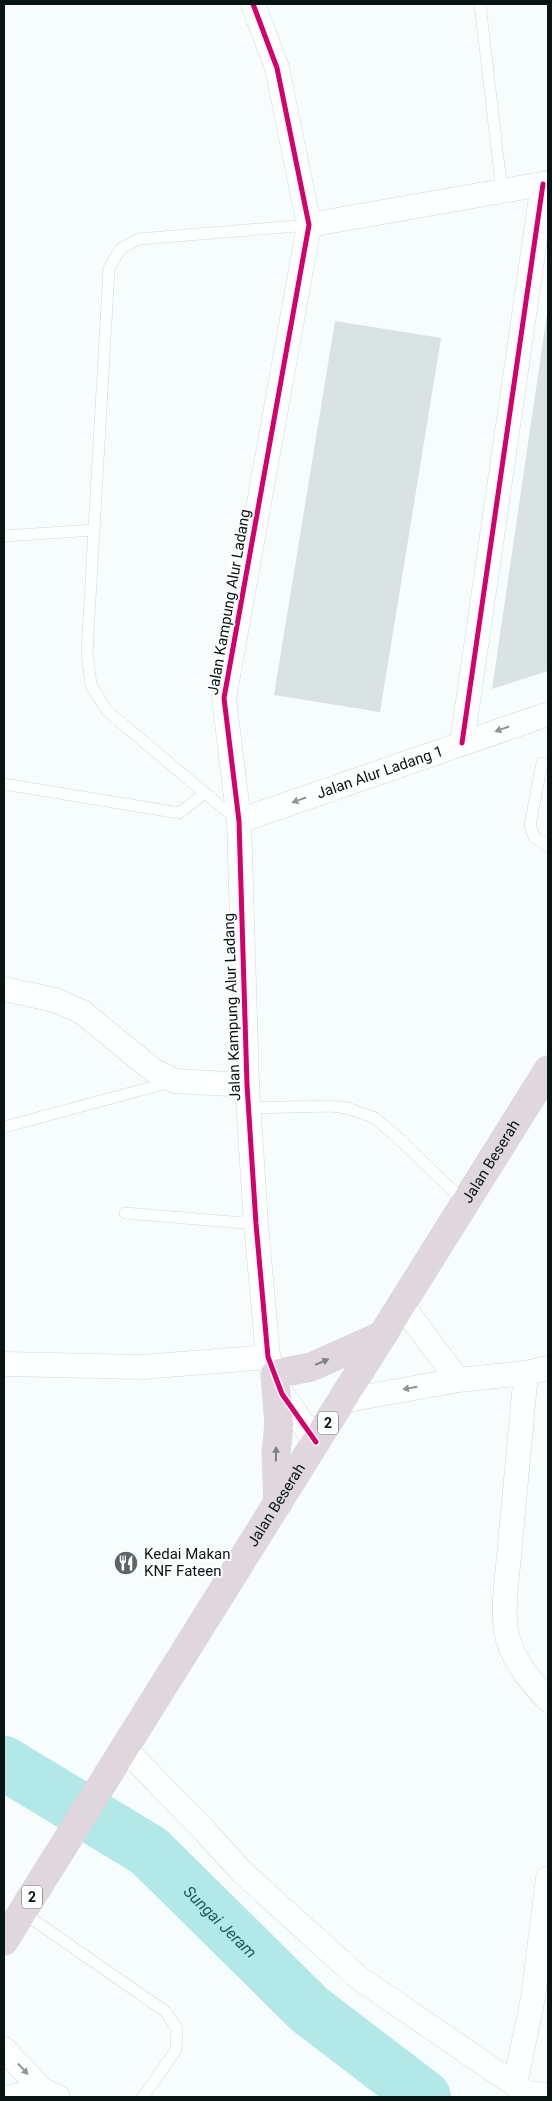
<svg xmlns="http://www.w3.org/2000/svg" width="552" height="2101" viewBox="0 0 552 2101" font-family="Roboto,sans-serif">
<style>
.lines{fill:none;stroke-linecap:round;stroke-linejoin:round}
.river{stroke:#b2e9e8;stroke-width:54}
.building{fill:#d9e3e3}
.lane-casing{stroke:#cfd8d8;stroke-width:12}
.street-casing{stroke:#cfd8d8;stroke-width:25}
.highway-casing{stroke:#d4d9d9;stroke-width:29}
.lane{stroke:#feffff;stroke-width:11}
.street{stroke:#feffff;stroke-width:24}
.highway{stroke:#dfd7dd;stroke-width:28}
.cycleway-casing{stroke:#fff;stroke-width:8}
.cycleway{stroke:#d6006c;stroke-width:5}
.oneway{fill:#8f9696}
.oneway2{fill:#7e8083}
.labels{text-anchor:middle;stroke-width:4;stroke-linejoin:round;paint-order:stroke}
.shield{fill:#fff;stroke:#515c5b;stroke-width:1}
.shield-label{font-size:14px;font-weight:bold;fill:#071615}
.street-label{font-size:15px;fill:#071615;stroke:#fff}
.poi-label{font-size:15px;fill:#071615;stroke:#fff;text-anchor:start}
.water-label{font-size:16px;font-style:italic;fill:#1c5c5b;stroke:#fff}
</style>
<rect width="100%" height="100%" fill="#f7fcfc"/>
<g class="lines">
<path class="river" id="s1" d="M4,1763L149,1851L310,2010L424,2097"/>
</g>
<g class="building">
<polygon points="547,314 548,671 492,689"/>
<polygon points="335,321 441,338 380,712 274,695"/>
</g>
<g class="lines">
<g class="lane-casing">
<g id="lane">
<polyline points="480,4 502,192"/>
<polyline points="4,536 94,530"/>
<polyline points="542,763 530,825 534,837 548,846"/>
<polyline points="4,784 179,813 205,793"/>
<polyline points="236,819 107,711 91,685 87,652 109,269 120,249 139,239 309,225"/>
<polyline points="249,1108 330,1106 347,1108 375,1118 398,1138 466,1203"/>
<polyline points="4,1127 171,1082"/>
<polyline points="125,1213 256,1224"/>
<polyline points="22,1912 166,2012 177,2029 176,2050 143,2097"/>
</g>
</g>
<g class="street-casing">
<g id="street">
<polyline points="253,4 277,68 309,225 224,698 239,821 247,1085 256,1224 268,1357 282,1394 316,1442"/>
<polyline points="309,225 548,183"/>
<polyline points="462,743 543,184"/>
<path id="s2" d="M239,821L548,714"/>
<polyline points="4,989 55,1000 82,1012 153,1070 175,1081 247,1085"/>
<polyline points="402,1305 458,1380"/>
<polyline points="4,1364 142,1367 268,1357"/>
<path d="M526,1373L505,1598C505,1608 504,1620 506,1630C510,1657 530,1681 548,1700"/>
<polyline points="342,1401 458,1380 526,1373 548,1368"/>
<polyline points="124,1748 203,1829 242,1872 359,1978 527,2093 548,2095"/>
<polyline points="4,2049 42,2090 58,2097"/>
<polyline points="515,2084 533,1998 548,1878"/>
<polyline points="10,2097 42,2090"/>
</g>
</g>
<g class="highway-casing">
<g id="highway">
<polyline points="278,1503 276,1453 279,1424 275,1374 311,1367 383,1335"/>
<path id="s3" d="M4,1941L548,1070"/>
</g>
</g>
<use href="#lane" class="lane"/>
<use href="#street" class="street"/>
<use href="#highway" class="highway"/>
<g class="cycleway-casing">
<g id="cycleway">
<polyline points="253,4 277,68 309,225 224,698 239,821 247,1085 256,1224 268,1357 282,1394 316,1442"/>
<polyline points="462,743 543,184"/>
</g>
</g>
<use href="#cycleway" class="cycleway"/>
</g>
<defs><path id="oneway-solid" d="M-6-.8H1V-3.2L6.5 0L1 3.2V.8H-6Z" transform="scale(1.25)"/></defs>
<g class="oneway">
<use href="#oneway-solid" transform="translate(502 729) rotate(161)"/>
<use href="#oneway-solid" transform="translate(299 800) rotate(161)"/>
<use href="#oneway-solid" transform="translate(410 1388) rotate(170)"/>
<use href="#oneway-solid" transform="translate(23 2069) rotate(47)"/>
</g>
<g class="oneway2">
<use href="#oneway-solid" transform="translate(322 1362) rotate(-23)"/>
<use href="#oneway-solid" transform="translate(276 1454) rotate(-89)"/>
</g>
<defs>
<g id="restaurant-disc" transform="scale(1.25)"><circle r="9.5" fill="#5b6666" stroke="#fff"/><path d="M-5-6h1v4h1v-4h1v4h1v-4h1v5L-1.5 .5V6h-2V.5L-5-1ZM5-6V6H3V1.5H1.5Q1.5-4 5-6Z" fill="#fff"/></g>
</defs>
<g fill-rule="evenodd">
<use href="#restaurant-disc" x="126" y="1563"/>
</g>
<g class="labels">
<g class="shield">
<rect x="318" y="1411.5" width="20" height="23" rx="4"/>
<rect x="22" y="1885.5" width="20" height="23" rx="4"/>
</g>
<g class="shield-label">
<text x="328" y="1428">2</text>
<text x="32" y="1902">2</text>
</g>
<g class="street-label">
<text transform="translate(229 602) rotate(-80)" y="5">Jalan Kampung Alur Ladang</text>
<text dy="5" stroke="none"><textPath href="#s2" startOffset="149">Jalan Alur Ladang 1</textPath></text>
<text transform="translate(232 1007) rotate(-92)" y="5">Jalan Kampung Alur Ladang</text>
<text dy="5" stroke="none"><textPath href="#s3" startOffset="919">Jalan Beserah</textPath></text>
<text dy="5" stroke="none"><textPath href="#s3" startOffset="514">Jalan Beserah</textPath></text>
</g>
<g class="poi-label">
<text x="144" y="1559">Kedai Makan<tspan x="144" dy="17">KNF Fateen</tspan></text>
</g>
<g class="water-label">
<text dy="6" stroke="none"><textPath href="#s1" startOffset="270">Sungai Jeram</textPath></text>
</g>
</g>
<rect width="552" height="2101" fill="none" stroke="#071615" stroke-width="10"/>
</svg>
